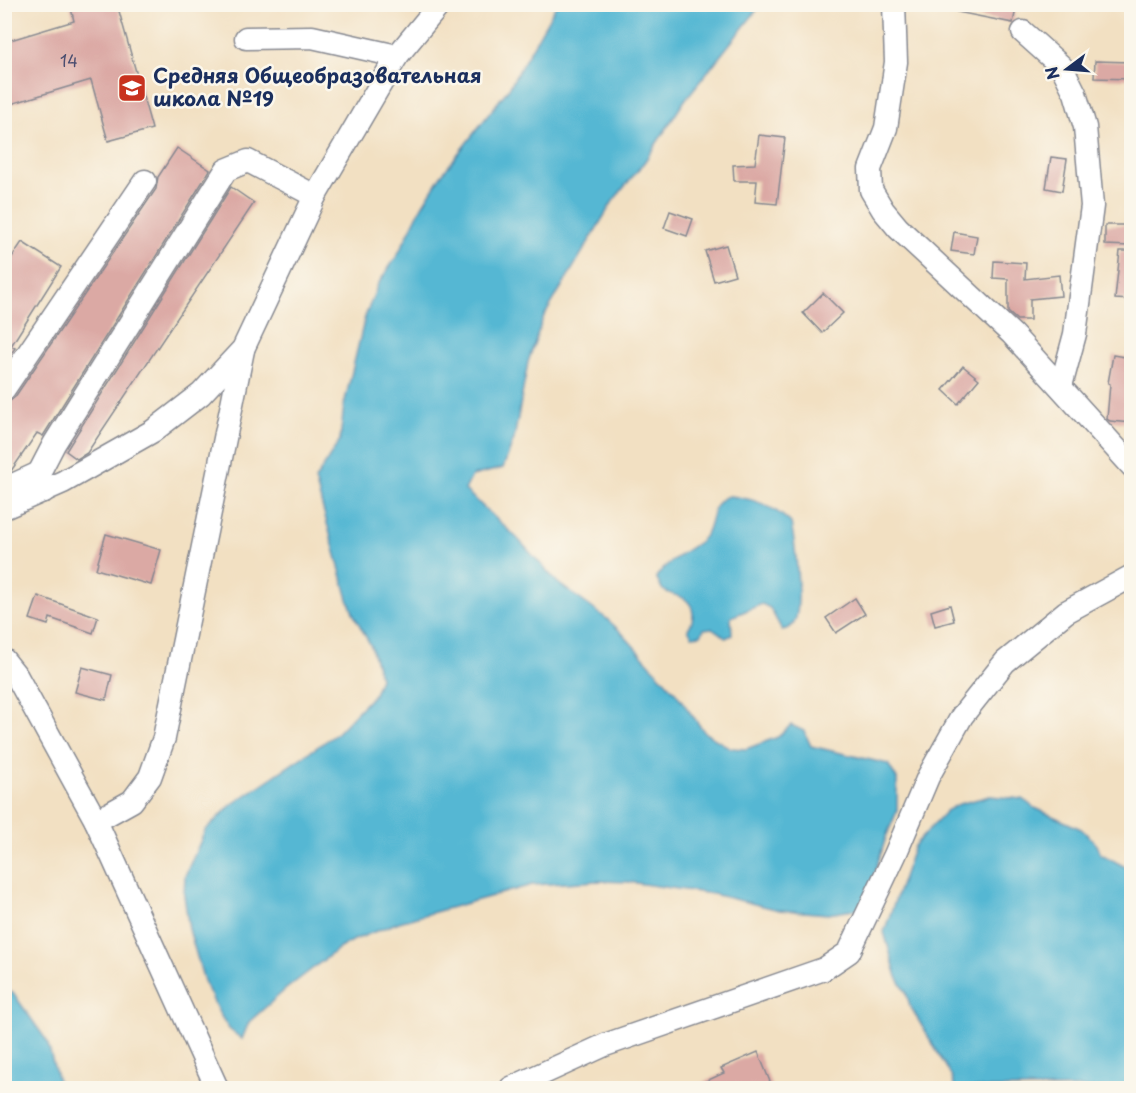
<svg xmlns="http://www.w3.org/2000/svg" width="1136" height="1093" viewBox="0 0 1136 1093" font-family="'Playpen Sans',sans-serif">
<style>
.water{fill:#55b7d3;stroke:#387398;stroke-width:1.5}
.building{fill:#dba9a4}
.lines{fill:none;stroke-linecap:round;stroke-linejoin:round}
.minor-casing{stroke:#868890;stroke-width:25}
.minor{stroke:#fff;stroke-width:22}
.labels{text-anchor:middle;stroke-width:5;stroke-linejoin:round;paint-order:stroke}
.number-label{font-size:16px;fill:#4b4e70}
.poi-label{font-size:20px;font-weight:bold;fill:#1b2f5e;stroke:#fbf7ec;text-anchor:start}
</style>
<rect width="100%" height="100%" fill="#fbf7ec"/>
<filter id="ink" filterUnits="userSpaceOnUse"><feTurbulence type="fractalNoise" baseFrequency=".0167" numOctaves="2"/><feDisplacementMap in="SourceGraphic" scale="12" xChannelSelector="R" yChannelSelector="G"/><feConvolveMatrix kernelMatrix="1 2 1 2 8 2 1 2 1" color-interpolation-filters="sRGB"/></filter>
<filter id="wash" filterUnits="userSpaceOnUse"><feTurbulence type="fractalNoise" baseFrequency=".008" numOctaves="4" result="noise"/><feDisplacementMap in="SourceGraphic" scale="24" xChannelSelector="R" yChannelSelector="G"/><feGaussianBlur stdDeviation="1.35" result="paint"/><feColorMatrix in="noise" values="0 0 0 0 0 0 0 0 0 0 0 0 0 0 0 0 0 1.4 0 .05"/><feComposite in="paint" operator="in"/></filter>
<g filter="url(#wash)">
<rect width="100%" height="100%" fill="#f2e0c2"/>
<g class="water">
<polygon points="557,4 761,5 685,100 645,161 613,201 543,318 528,362 514,439 503,468 472,476 465,490 517,538 558,583 607,619 621,632 676,693 705,733 730,748 746,749 778,737 791,725 804,731 811,746 888,764 897,779 897,811 886,837 868,895 860,909 828,914 779,910 713,894 629,882 598,881 532,885 399,922 354,940 338,949 286,989 249,1022 242,1039 229,1029 219,1013 204,981 189,929 184,895 185,876 205,831 231,805 335,735 374,694 380,678 371,646 354,615 348,599 315,480 340,440 344,405 365,317 378,284 397,256 422,206 440,177 509,88"/>
<path d="M729,496C752,498 774,506 791,523C795,543 803,606 794,623C791,628 787,629 782,630L770,608L762,604L731,617L732,635L726,638L712,628L704,629L701,635L692,636L688,629C694,620 696,607 685,599C679,595 670,595 663,590C660,586 658,582 656,577C663,568 674,559 684,552C691,547 702,542 706,534C714,520 710,501 729,496Z"/>
<polygon points="990,796 1022,799 1035,808 1081,829 1093,840 1101,854 1131,870 1131,1088 955,1088 951,1075 910,1006 906,992 897,977 884,932 914,846 946,811 959,804"/>
<polygon points="5,991 13,993 47,1041 60,1088 5,1088"/>
</g>
<g id="blocks">
<g class="building">
<polygon points="70,4 117,4 152,129 108,141 91,80 4,106 4,42 74,21"/>
<polygon points="958,4 1017,4 1013,23 957,12"/>
<polygon points="1095,61 1131,62 1131,79 1094,78"/>
<polygon points="759,135 785,138 777,204 755,202 757,181 734,181 733,165 755,164"/>
<polygon points="177,148 210,170 43,436 37,433 11,471 4,471 4,402 10,401 15,397 156,189 158,177"/>
<polygon points="1051,157 1067,159 1062,191 1046,188"/>
<polygon points="231,187 254,203 87,453 77,459 66,451"/>
<polygon points="670,211 693,219 687,236 664,228"/>
<polygon points="1105,225 1131,225 1131,246 1105,245"/>
<polygon points="954,232 977,236 974,254 951,251"/>
<polygon points="22,242 61,267 11,346 15,348 4,364 4,269"/>
<polygon points="726,245 735,275 714,281 705,251"/>
<polygon points="1120,251 1131,251 1131,300 1115,299"/>
<polygon points="994,261 1026,263 1025,279 1059,275 1061,296 1030,299 1030,320 1017,320 1008,312 1008,279 993,278"/>
<polygon points="823,293 843,313 822,333 803,313"/>
<polygon points="1113,355 1131,358 1126,404 1131,405 1131,423 1110,421 1107,419 1110,384 1108,383"/>
<polygon points="963,366 979,379 958,404 943,390"/>
<polygon points="106,534 161,550 151,585 96,569"/>
<polygon points="38,596 98,617 93,633 50,618 48,625 30,619"/>
<polygon points="855,598 865,614 836,633 826,618"/>
<polygon points="950,605 954,621 935,626 931,611"/>
<polygon points="82,667 112,675 106,700 75,692"/>
<polygon points="758,1052 773,1089 689,1089 724,1073 721,1068"/>
</g>
</g>
</g>
<g filter="url(#ink)">
<use href="#blocks" fill-opacity="0" stroke="#868890" stroke-width="1.5"/>
<g class="lines">
<g class="minor-casing">
<g id="minor">
<polyline points="894,4 896,62 886,128 870,169 871,190 883,210 898,228 1012,334 1132,466"/>
<polyline points="1023,32 1062,67 1075,93 1085,127 1092,206 1075,334 1061,386"/>
<polyline points="246,38 312,37 397,56"/>
<polyline points="4,389 145,181"/>
<polyline points="4,485 15,484 39,473"/>
<polyline points="44,491 39,473 54,444 226,170 248,161 315,196"/>
<polyline points="4,508 63,482 153,431 201,394 243,349 315,196 397,56 440,4"/>
<polyline points="4,660 16,675 96,821 217,1088"/>
<polyline points="96,821 132,801 150,777 164,738 243,350"/>
<polyline points="511,1088 605,1045 824,969 849,952 895,855 928,777 962,716 1005,662 1066,612 1132,576"/>
</g>
</g>
<use href="#minor" class="minor"/>
</g>
</g>
<defs>
<g id="school-square" transform="scale(1.5)"><rect x="-9" y="-9" width="18" height="18" rx="4" fill="#c8321e" stroke="#fbf7ec"/><path d="M0-5L7-2L0 1L-7-2ZM-4 1L0 2.5L4 1V4Q0 6-4 4Z" fill="#fff"/></g>
</defs>
<g fill-rule="evenodd">
<use href="#school-square" x="132" y="88"/>
</g>
<g class="labels">
<g class="number-label">
<text x="69" y="67">14</text>
</g>
<g class="poi-label">
<text x="153" y="83">Средняя Общеобразовательная<tspan x="153" dy="23">школа №19</tspan></text>
</g>
</g>
<rect width="1136" height="1093" fill="none" stroke="#fbf7ec" stroke-width="24"/>
<g transform="translate(1067 69) rotate(254)" stroke="#fbf7ec" stroke-width="4.5" paint-order="stroke">
<path d="M0-4.5L10 22L0 15L-10 22Z" fill="#1b2f5e"/>
<text y="-9" font-size="16" font-weight="bold" text-anchor="middle" fill="#1b2f5e">N</text>
</g>
</svg>
